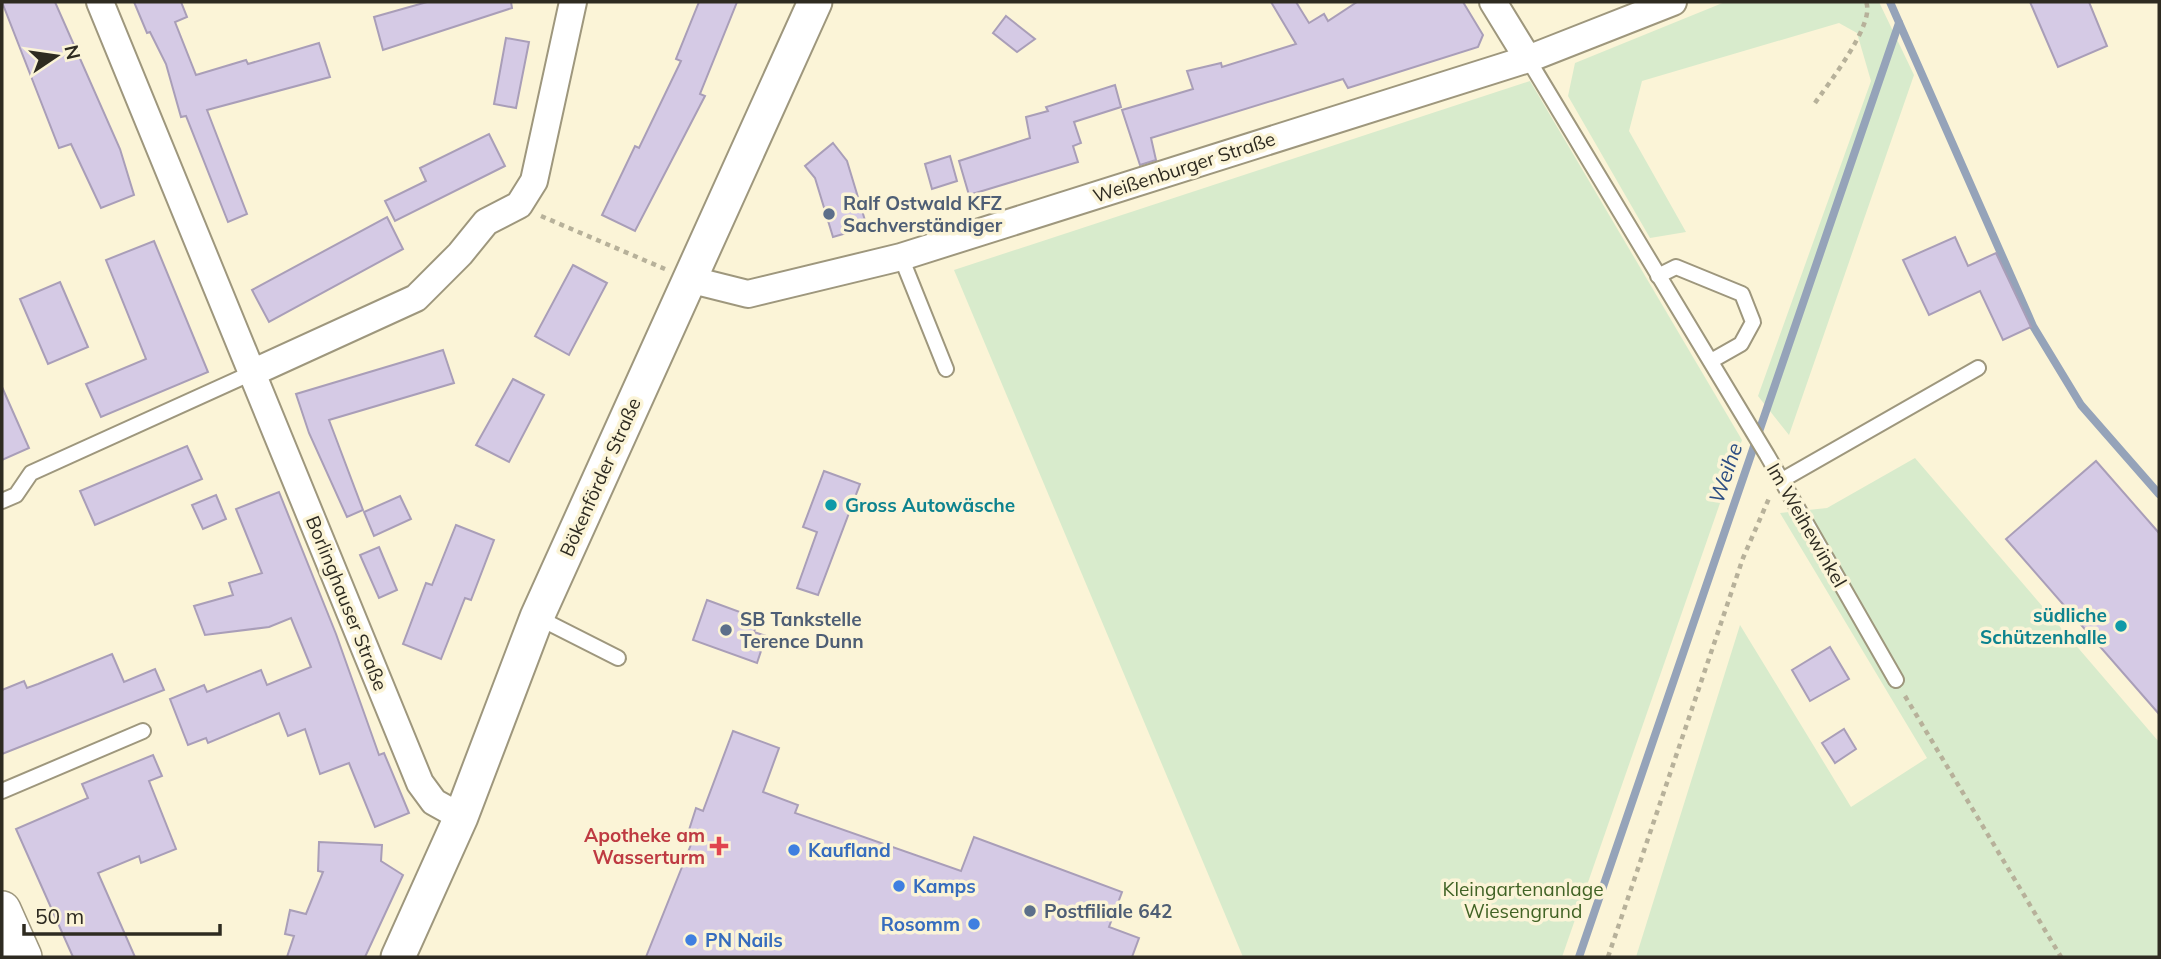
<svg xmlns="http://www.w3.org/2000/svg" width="2161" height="959" viewBox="0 0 2161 959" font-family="Mulish,sans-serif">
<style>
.green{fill:#d8ebcc}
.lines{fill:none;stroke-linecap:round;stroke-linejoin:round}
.stream{stroke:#95a3b9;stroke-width:8}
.building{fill:#d5cae5;stroke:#a99eb8;stroke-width:2}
.service-casing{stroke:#9e977d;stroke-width:18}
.minor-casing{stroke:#9e977d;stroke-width:30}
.tertiary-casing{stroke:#9e977d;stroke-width:37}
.secondary-casing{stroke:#9e977d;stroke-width:40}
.path{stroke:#b7b19a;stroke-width:4.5;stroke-dasharray:5 5;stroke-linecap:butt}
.service{stroke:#fff;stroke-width:14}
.minor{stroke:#fff;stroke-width:26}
.tertiary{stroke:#fff;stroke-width:33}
.secondary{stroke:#fff;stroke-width:37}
.service-dot{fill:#5c6f8a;stroke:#fbf4d7;stroke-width:2.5}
.culture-dot{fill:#0f9aa8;stroke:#fbf4d7;stroke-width:2.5}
.health-dot{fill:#e0444e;stroke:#fbf4d7;stroke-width:2.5}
.shop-dot{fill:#3f7fe0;stroke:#fbf4d7;stroke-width:2.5}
.labels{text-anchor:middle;stroke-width:7;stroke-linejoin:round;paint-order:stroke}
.street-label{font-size:19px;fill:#2e2b21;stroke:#fbf4d7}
.service-label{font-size:19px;font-weight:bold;fill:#4e5e75;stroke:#fbf4d7;text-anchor:start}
.culture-label{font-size:19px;font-weight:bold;fill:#0d838f;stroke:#fbf4d7;text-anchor:start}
.health-label{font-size:19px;font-weight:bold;fill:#be3a42;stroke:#fbf4d7;text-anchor:end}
.shop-label{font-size:19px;font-weight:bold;fill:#366cbe;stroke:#fbf4d7;text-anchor:start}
.park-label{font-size:19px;fill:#416325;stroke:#fbf4d7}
.water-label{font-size:21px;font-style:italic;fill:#2c4d83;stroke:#fbf4d7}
</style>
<rect width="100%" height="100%" fill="#fbf4d7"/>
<g class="green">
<polygon points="1725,2 1879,2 1914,75 1789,435 1758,396 1871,81 1857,33 1839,23 1642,81 1629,131 1686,232 1650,238 1568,96 1575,63"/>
<polygon points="1530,81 1742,440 1562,957 1243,957 954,270"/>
<polygon points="1915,458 2159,742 2159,957 1636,957 1740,625 1851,807 1927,758 1780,513 1827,508"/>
</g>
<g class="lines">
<g class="stream">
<polyline points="1890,2 2033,326 2081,405 2159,494"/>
<polyline points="1579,957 1899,23"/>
</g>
</g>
<g class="building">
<polygon points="2,2 55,2 120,149 134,195 101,208 71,144 59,148"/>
<polygon points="134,2 181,2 187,17 175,22 196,75 246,60 248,64 319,43 330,77 207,110 247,214 228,222 186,116 181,117 166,64 150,32 147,33"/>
<polygon points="427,2 511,2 512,8 383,50 374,17"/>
<polygon points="699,2 737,2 700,94 705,96 635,231 602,215 635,146 639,148 681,61 676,59"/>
<polygon points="1271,2 1296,2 1309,23 1324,14 1328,21 1357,2 1463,2 1483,35 1478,47 1348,88 1343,79 1151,138 1156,160 1140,165 1122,110 1193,89 1187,71 1221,63 1222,67 1296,44"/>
<polygon points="2030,2 2089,2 2107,46 2058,67"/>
<polygon points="1006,16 1035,39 1017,52 993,33"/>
<polygon points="506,38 529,42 516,108 494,104"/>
<polygon points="1115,85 1121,107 1074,122 1081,143 1073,146 1078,162 969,195 959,161 1030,138 1026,117 1048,111 1046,107"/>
<polygon points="489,134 505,166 395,221 385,201 426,181 420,168"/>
<polygon points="833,143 847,161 867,227 833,237 815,178 805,166"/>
<polygon points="950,156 957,181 932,189 925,164"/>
<polygon points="387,217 403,249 269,322 252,290"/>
<polygon points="1955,237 1968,266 1996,253 2031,327 2003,340 1980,291 1929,315 1903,260"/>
<polygon points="154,241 208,372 101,417 86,384 146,359 106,260"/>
<polygon points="573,265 607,283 569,355 535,336"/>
<polygon points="60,282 88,347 48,364 20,299"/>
<polygon points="443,350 454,383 329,420 363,510 347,517 309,433 296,394"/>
<polygon points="513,379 544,395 509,462 476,445"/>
<polygon points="2,387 29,448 2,460"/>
<polygon points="187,446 202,479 95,525 80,491"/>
<polygon points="2096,461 2159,533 2159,714 2006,539"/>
<polygon points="824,471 860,484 818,595 797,588 817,532 803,527"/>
<polygon points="279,492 336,634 379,755 384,753 409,813 375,827 349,763 320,774 305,729 288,736 279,713 208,743 206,738 188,745 170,699 204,685 207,692 261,670 267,685 311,667 291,618 269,627 205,635 194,606 233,595 229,583 262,573 236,509"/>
<polygon points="216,495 226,519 203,529 192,505"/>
<polygon points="400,496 411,519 374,536 364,512"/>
<polygon points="456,525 494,540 471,600 465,598 441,659 403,644 426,583 432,585"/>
<polygon points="379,547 397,590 379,598 360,555"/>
<polygon points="707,600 759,619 754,632 766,636 757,663 693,640"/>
<polygon points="1830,647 1849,679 1810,701 1792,670"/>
<polygon points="112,654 124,682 155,669 164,690 2,754 2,690 24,681 27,688 38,684"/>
<polygon points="1844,729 1856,749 1835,763 1822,743"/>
<polygon points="733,731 779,748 763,792 798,805 795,813 961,871 974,837 1122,892 1109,927 1139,938 1132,957 646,957 696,832 689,830 696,808 703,811"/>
<polygon points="153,755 162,776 149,781 176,849 141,863 139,856 98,873 135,957 73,957 16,829 88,798 82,784"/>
<polygon points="319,842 382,845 381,861 403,875 365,957 287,957 294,936 285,934 290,910 306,914 323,872 318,871"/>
</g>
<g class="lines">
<g class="service-casing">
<g id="service">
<polyline points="1528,59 1767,455 1896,680"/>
<polyline points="901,257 946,369"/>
<polyline points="1658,276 1676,267 1742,294 1753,322 1741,344 1711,361"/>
<polyline points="1782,480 1978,368"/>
<polyline points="2,501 16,495 31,473 254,372"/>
<polyline points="537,617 618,658"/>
<polyline points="2,791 143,731"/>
</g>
</g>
<g class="minor-casing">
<g id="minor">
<polyline points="100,2 420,783 434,802 461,817"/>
<polyline points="1493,2 1528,59"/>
<polyline points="688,279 748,294 901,257 1528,59 1673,2"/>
<polyline points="254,372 416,298 460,254 486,222 519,205 534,181 573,2"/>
</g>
</g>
<g class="tertiary-casing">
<polyline id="tertiary" points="398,957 461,817 537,617 815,2"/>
</g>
<g class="secondary-casing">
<polyline id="secondary" points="2,910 23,957"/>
</g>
<g class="path">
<path d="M1815,103C1828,84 1876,23 1866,2"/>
<polyline points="541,216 665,269"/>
<polyline points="1905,696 2061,957"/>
<polyline points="1608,957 1743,558 1770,496"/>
</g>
<use href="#service" class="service"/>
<use href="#minor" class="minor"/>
<use href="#tertiary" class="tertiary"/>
<use href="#secondary" class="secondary"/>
</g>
<g class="service-dot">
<circle cx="829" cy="214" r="7"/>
<circle cx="726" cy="630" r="7"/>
<circle cx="1030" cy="911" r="7"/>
</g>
<g class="culture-dot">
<circle cx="831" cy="505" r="7"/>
<circle cx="2121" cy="626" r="7"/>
</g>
<path class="health-dot" d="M715.5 835.5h7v7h7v7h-7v7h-7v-7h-7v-7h7z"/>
<g class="shop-dot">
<circle cx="794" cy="850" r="7"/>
<circle cx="899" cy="886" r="7"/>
<circle cx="974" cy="924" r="7"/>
<circle cx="691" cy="940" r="7"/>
</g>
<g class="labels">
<g class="street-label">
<text transform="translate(1184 167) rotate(-18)" y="7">Weißenburger Straße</text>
<text transform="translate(600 477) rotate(-66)" y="7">Bökenförder Straße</text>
<text transform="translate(1807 525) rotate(60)" y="7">Im Weihewinkel</text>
<text transform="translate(347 603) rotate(68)" y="7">Borlinghauser Straße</text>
</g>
<g class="service-label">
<text x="843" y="210">Ralf Ostwald KFZ<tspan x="843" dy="22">Sachverständiger</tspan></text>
<text x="740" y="626">SB Tankstelle<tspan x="740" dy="22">Terence Dunn</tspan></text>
<text x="1044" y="918">Postfiliale 642</text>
</g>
<g class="culture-label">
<text x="845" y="512">Gross Autowäsche</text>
<text x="2107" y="622" text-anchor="end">südliche<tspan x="2107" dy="22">Schützenhalle</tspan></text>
</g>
<g class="health-label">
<text x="705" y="842">Apotheke am<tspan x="705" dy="22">Wasserturm</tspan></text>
</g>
<g class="shop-label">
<text x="808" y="857">Kaufland</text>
<text x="913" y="893">Kamps</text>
<text x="960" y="931" text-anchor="end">Rosomm</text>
<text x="705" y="947">PN Nails</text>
</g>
<g class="park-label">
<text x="1523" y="896">Kleingartenanlage<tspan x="1523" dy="22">Wiesengrund</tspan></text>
</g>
<g class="water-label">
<text transform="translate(1726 473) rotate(-71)" y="7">Weihe</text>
</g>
</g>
<rect width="2161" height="959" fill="none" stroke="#2e2b21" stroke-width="7"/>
<g transform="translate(56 56) rotate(77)" stroke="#fbf4d7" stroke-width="5" paint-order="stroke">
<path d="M0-5L12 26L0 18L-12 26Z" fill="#2e2b21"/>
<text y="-10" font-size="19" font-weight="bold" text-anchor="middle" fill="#2e2b21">N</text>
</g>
<path d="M24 924v10h196v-10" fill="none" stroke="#2e2b21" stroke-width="3.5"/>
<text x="35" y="924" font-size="21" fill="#2e2b21" stroke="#fbf4d7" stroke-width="5" paint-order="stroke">50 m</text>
</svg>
